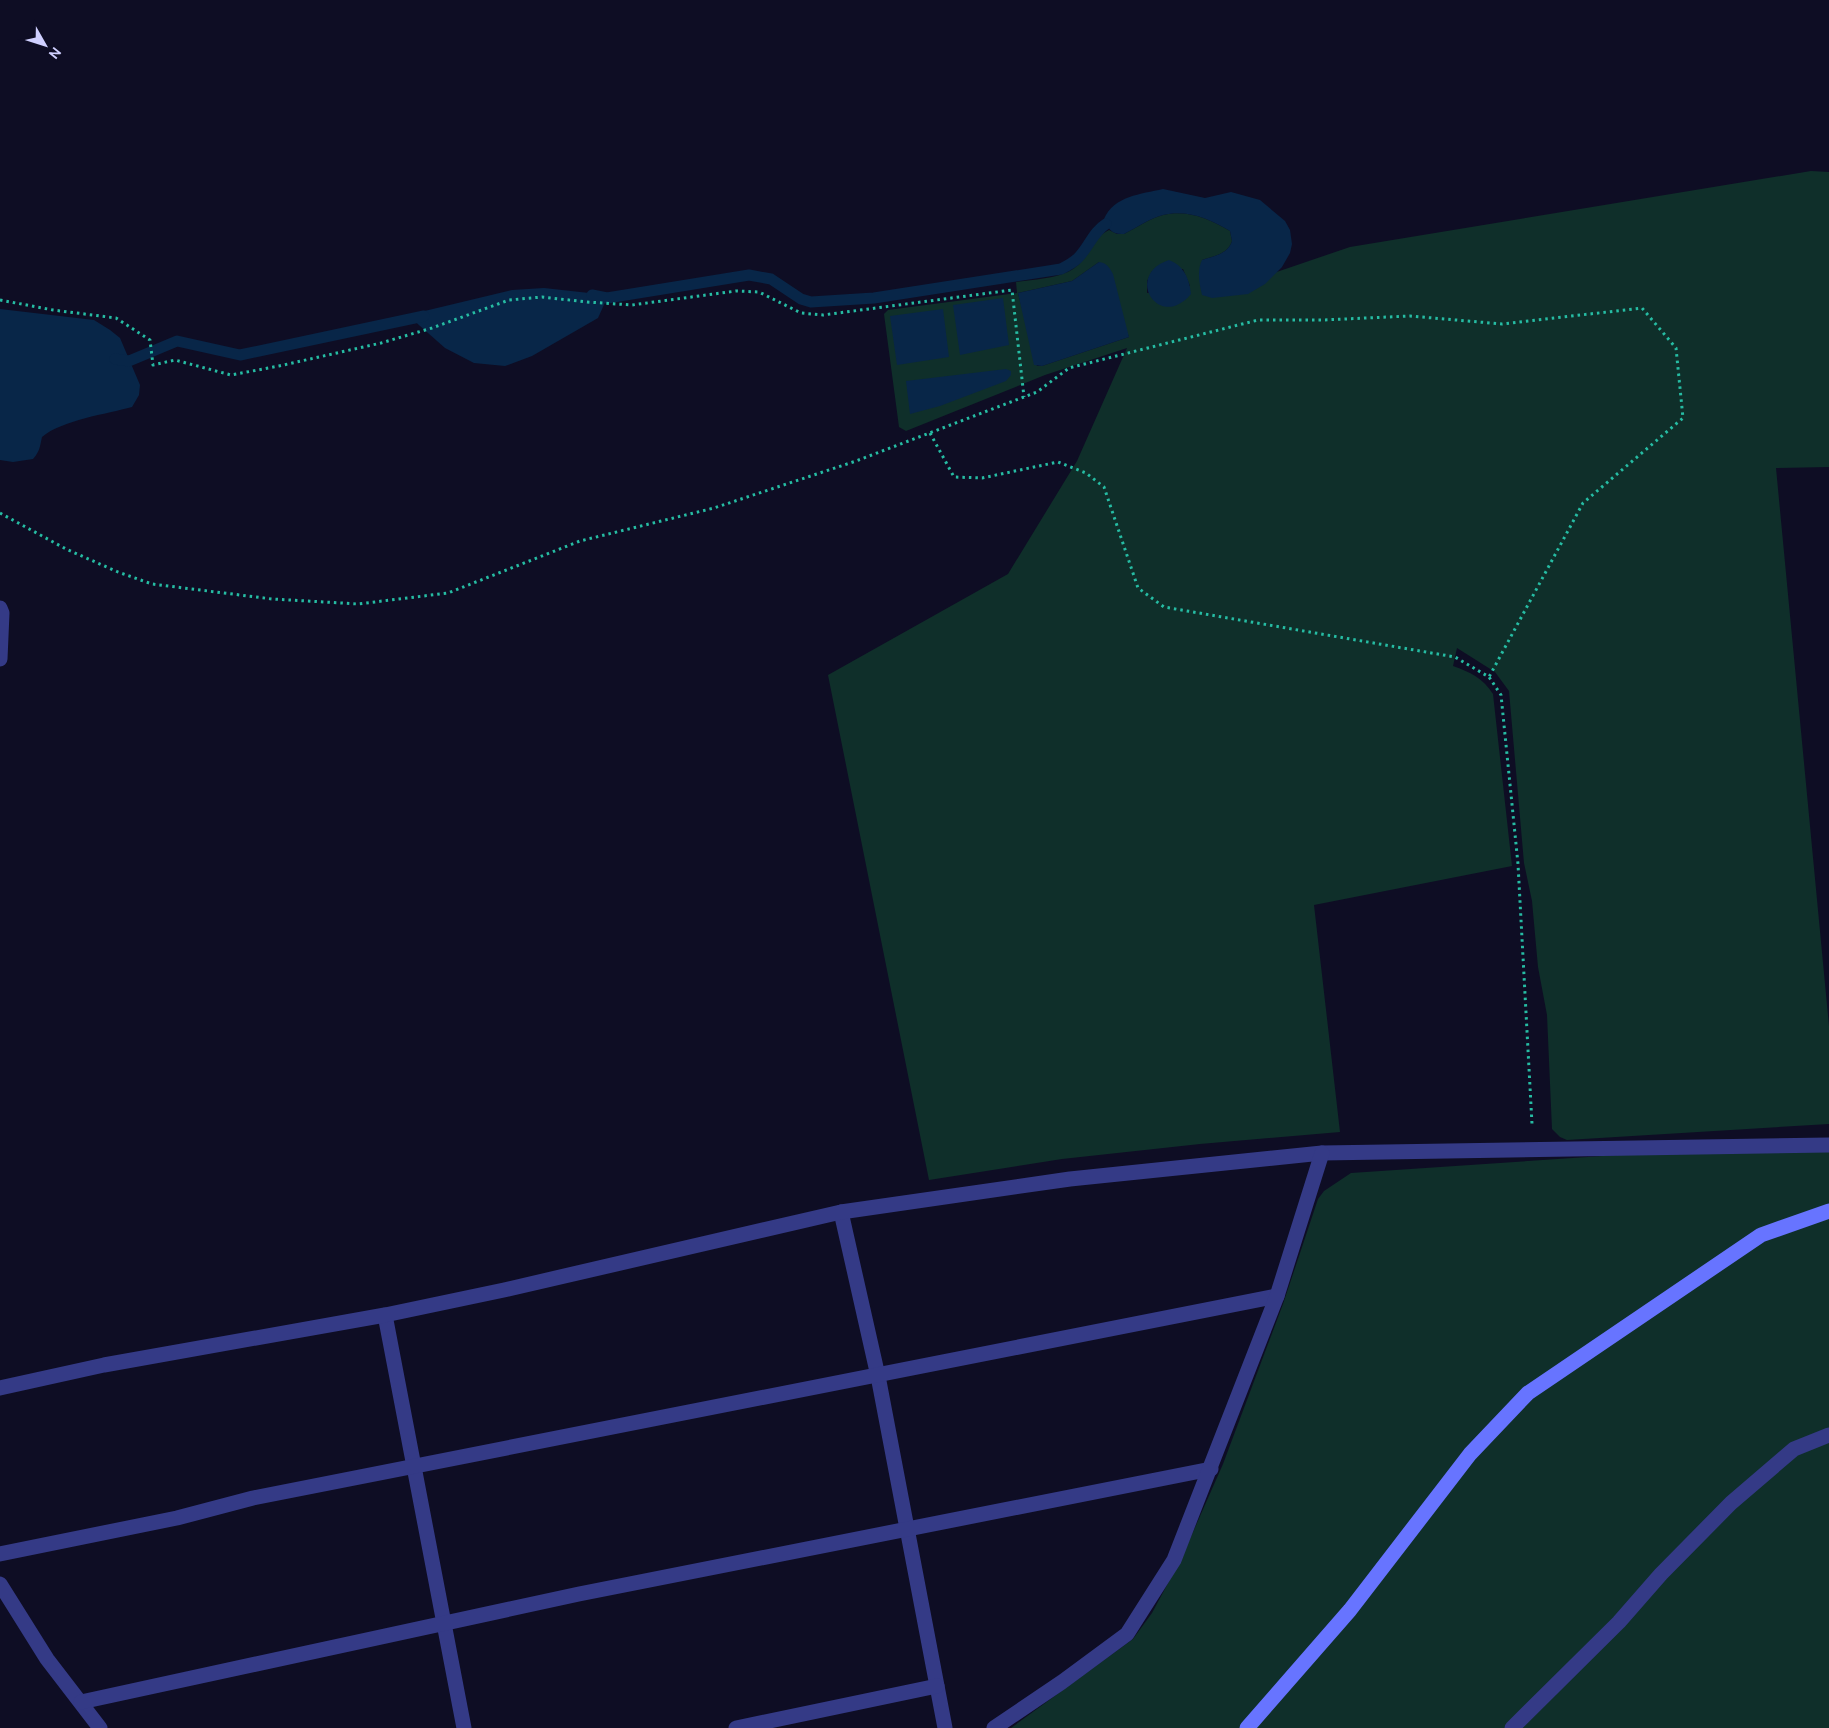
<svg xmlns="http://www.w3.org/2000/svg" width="1829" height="1728" viewBox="0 0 1829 1728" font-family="Ubuntu,sans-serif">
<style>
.green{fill:#0f2f2a;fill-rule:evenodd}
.water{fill:#082648}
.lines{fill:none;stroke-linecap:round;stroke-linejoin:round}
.stream{stroke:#082648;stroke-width:11}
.path{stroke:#26bca3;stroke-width:3;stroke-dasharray:2.5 4;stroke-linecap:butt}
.lane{stroke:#343a86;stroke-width:15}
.street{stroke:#343a86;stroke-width:15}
.secondary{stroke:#6774ff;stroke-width:15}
</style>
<rect width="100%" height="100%" fill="#0e0d24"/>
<g class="green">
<path d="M1811,171L1829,172V467L1776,468L1829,1026V1124L1567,1140L1560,1137L1552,1129L1547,1015L1538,967L1532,901L1524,863L1509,691L1495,672L1457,648L1453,666C1470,672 1483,678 1493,694L1512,866L1314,905L1340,1132L1200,1144L1062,1159L929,1180L828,675L1008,574L1077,461L1127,348L1045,375L906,431L899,427L884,314L888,310L1017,293L1016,282C1036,279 1067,279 1081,262C1091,250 1094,237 1109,230L1117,234H1124C1136,228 1150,218 1163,215C1187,209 1210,219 1230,231L1232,241C1228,254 1214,256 1202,260L1206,296L1350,247ZM1099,262L1129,337L1042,366H1037L1018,293L1072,281ZM1183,269L1190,286L1147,293V281L1152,271Z"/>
<polygon points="1829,1143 1829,1728 1011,1728 1133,1639 1152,1613 1182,1557 1223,1464 1283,1304 1318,1199 1324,1191 1351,1173 1677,1151"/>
</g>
<g class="water">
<path d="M1163,189L1205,198L1231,192L1260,200L1285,221L1290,230L1292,244L1290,253L1282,267L1265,284L1248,294L1212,298L1202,295C1199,283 1197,270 1202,260C1214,256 1228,254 1232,241L1230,231C1210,219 1187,209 1163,215C1150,218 1136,228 1124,234C1112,235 1108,229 1104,219C1114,196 1141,194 1163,189Z"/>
<path d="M1169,260C1184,266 1189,278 1191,294C1159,332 1123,275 1169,260Z"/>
<path d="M1099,262C1107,263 1109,267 1113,274L1129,337L1042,366L1034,365L1018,293L1072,281Z"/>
<polygon points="544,288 598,294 607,298 598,318 532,356 505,366 474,363 445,348 411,318 412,314 512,290"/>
<polygon points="1003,298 1009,345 960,355 953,305"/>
<path d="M0,309L94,320L110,330L120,338L140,385L139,395L132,407C107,414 62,420 42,437C40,446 40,451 33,459L13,462L0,460Z"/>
<polygon points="943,309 949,357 897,365 890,316"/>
<polygon points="1006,369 1011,371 1011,375 1006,381 940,406 910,414 906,381"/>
</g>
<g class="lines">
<g class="stream">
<path d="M592,295L607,298L749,275L771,279L801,299L811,302L874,298L1061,269C1067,266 1073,263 1078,258C1089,247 1093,232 1106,224"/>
<polyline points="115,359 129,361 177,341 240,355 424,316"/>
</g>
<g class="path">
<polyline points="0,300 53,310 116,318 150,340 153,365 175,360 231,375 279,366 381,343 432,328 509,300 542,297 587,302 632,305 736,291 759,292 801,313 823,315 1012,290 1024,397"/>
<polyline points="930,433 954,477 982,478 1058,462 1086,473 1104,487 1138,588 1164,607 1455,657 1489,677 1501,695 1518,864 1532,1124"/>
<polyline points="0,513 66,549 118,572 152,584 272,599 358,604 448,593 580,541 714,508 856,461 1037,392 1069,368 1258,320 1323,320 1410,316 1502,324 1642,308 1676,348 1683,418 1583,503 1489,677"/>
</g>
<polyline class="lane" points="1512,1728 1619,1622 1661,1574 1731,1503 1794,1449 1829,1435"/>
<g class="street">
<polyline points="0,608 2,613 0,659"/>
<polyline points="841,1212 878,1376 945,1728"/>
<polyline points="385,1315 464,1728"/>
<polyline points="0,1388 104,1365 385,1315 504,1290 841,1212 1070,1179 1322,1153 1829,1145"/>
<polyline points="0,1554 177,1518 253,1498 1277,1296"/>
<polyline points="0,1584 47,1659 100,1728"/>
<polyline points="81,1702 579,1594 1211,1469"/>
<polyline points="736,1728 937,1686"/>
<polyline points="994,1728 1062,1682 1127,1634 1174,1560 1277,1296 1322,1153"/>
</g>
<polyline class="secondary" points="1247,1728 1350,1610 1470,1454 1528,1393 1761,1235 1829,1211"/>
</g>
<g transform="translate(45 45) rotate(129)" stroke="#0e0d24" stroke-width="4" paint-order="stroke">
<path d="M0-4L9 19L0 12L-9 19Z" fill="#d0d0ff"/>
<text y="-8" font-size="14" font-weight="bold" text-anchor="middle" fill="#d0d0ff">N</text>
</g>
</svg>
